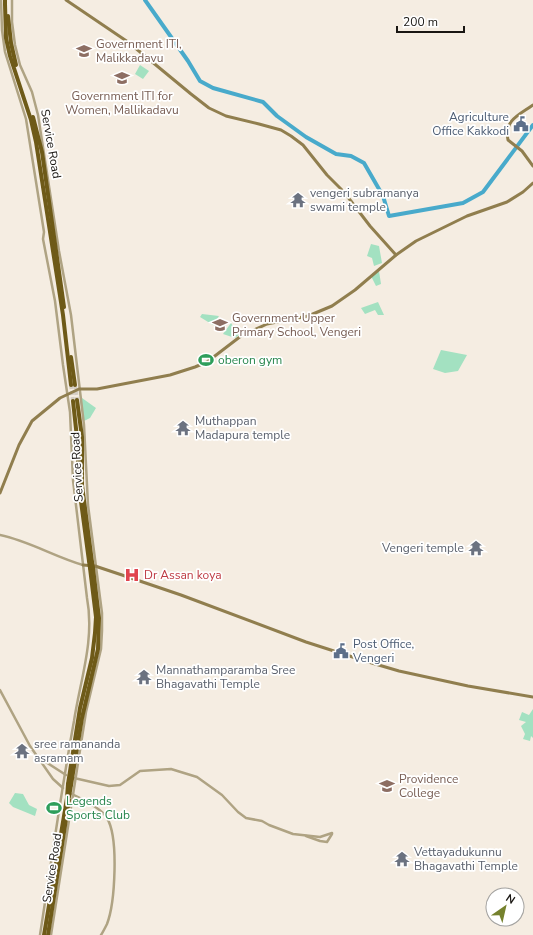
<svg xmlns="http://www.w3.org/2000/svg" width="533" height="935" viewBox="0 0 533 935" font-family="'Nunito Sans',sans-serif">
<style>
.green{fill:#a3e1c1}
.lines{fill:none;stroke-linecap:round;stroke-linejoin:round}
.river{stroke:#48aacb;stroke-width:4}
.trunk-tunnel{stroke:#d4cdc3;stroke-width:4;stroke-dasharray:4 2;stroke-linecap:butt}
.tertiary{stroke:#afa383;stroke-width:2.5}
.secondary{stroke:#907e4e;stroke-width:3}
.trunk{stroke:#6e5a18;stroke-width:4}
.trunk-bridge{stroke:#6e5a18;stroke-width:4}
.labels{text-anchor:middle;stroke-width:3.5;stroke-linejoin:round;paint-order:stroke}
.education-label{font-size:12px;fill:#785e54;stroke:#fff;text-anchor:start}
.service-label{font-size:12px;fill:#4e5e75;stroke:#fff;text-anchor:end}
.street-label{font-size:12px;fill:#191612;stroke:#fff}
.worship-label{font-size:12px;fill:#5b616d;stroke:#fff;text-anchor:start}
.leisure-label{font-size:12px;fill:#27864d;stroke:#fff;text-anchor:start}
.health-label{font-size:12px;fill:#be3a42;stroke:#fff;text-anchor:start}
</style>
<rect width="100%" height="100%" fill="#f5ede2"/>
<g class="green">
<polygon points="140,65 149,71 143,79 135,74"/>
<polygon points="371,244 379,246 382,263 374,266 372,258 367,256"/>
<polygon points="379,271 381,284 376,286 371,276"/>
<polygon points="378,302 384,315 378,315 375,310 365,314 361,308"/>
<polygon points="202,314 219,316 213,325 200,317"/>
<polygon points="231,323 239,335 235,338 223,334"/>
<polygon points="441,350 467,355 458,371 445,373 433,369"/>
<polygon points="82,398 96,408 90,418 84,421 80,400"/>
<polygon points="533,709 533,738 531,736 530,741 523,739 525,734 521,726 526,722 519,720 522,712 529,715"/>
<polygon points="15,793 23,794 29,805 37,809 35,816 13,807 9,803"/>
</g>
<g class="lines">
<polyline class="river" points="145,0 188,61 200,81 213,88 263,102 277,116 306,137 336,154 351,156 364,163 383,196 389,216 463,203 483,192 533,125"/>
<g class="trunk-tunnel">
<polyline points="71,385 73,401"/>
<polyline points="75,385 77,400"/>
</g>
<g class="tertiary">
<path d="M1,0L2,30L5,52L26,119L44,232L43,239L55,301L63,365L70,412L73,480L87,598C95,640 80,681 74,721C61,792 51,864 40,935"/>
<polyline points="12,0 12,22 15,45 20,65 32,92 38,115 59,251 71,315 84,425 88,505 102,613 102,631 101,649 86,712 51,935"/>
<path d="M0,535C29,541 55,557 83,565"/>
<polyline points="0,690 30,746 53,779 63,788"/>
<polyline points="38,757 66,775"/>
<polyline points="74,778 109,786 120,785 140,771 171,769 197,777 222,795 238,812 246,818 262,821 269,825 293,834 320,837 332,833"/>
<path d="M72,794C83,800 101,808 107,818C119,838 115,903 107,924C105,928 103,932 101,935"/>
<polyline points="306,836 320,841 327,842 332,834"/>
</g>
<g class="secondary">
<polyline points="66,0 128,42 191,94 209,108 226,116 259,124 281,130 291,136 303,145 327,175 344,192 370,226 396,255"/>
<path d="M533,105C519,115 504,120 508,140L522,151L533,166"/>
<polyline points="0,493 19,445 32,421 60,398 79,389 97,389 170,375 195,367 207,362 241,336 267,324 308,316 332,306 355,290 396,255 416,241 467,216 507,202 523,192 533,183"/>
<polyline points="83,565 95,566 125,576 181,595 306,642 365,661 399,671 468,686 533,697"/>
</g>
<g class="trunk">
<polyline points="5,4 6,38 10,56 31,120 36,142 63,315 71,385"/>
<polyline points="8,16 11,43 16,65"/>
<polyline points="33,117 42,152 64,307"/>
<polyline points="71,357 75,385"/>
<polyline points="77,400 82,437 82,485 92,562"/>
<polyline points="73,401 78,447 78,479 89,561"/>
<polyline points="68,784 80,708 92,658 95,633 96,617 90,568"/>
<polyline points="71,785 82,718 98,649 99,618 93,568"/>
<polyline points="44,935 67,798"/>
<polyline points="48,935 69,800"/>
</g>
<g class="trunk-bridge">
<polyline points="5,0 5,4"/>
<polyline points="89,561 90,568"/>
<polyline points="92,562 93,568"/>
<polyline points="69,797 71,785"/>
<polyline points="67,798 68,784"/>
</g>
</g>
<defs>
<g id="university-bare" transform="scale(1.2)"><path d="M0-5L7-2L0 1L-7-2ZM-4 1L0 2.5L4 1V4Q0 6-4 4Z" fill="#8d6e63" stroke="#fff" stroke-width="2.5" paint-order="stroke"/></g>
<g id="civic-bare" transform="scale(1.2)"><path d="M-.6-6.5H3V-4.5H.6V-3L4-1V1h2V6H-6V1h2V-1L-.6-3ZM-1.2 2.5V6h2.4V2.5Z" fill="#5c6f8a" stroke="#fff" stroke-width="2.5" paint-order="stroke"/></g>
<g id="temple-bare" transform="scale(1.2)"><path d="M0-6L5-2H3V0L6.5 2.5H4V6H1.5V3h-3V6H-4V2.5H-6.5L-3 0V-2H-5Z" fill="#6b7280" stroke="#fff" stroke-width="2.5" paint-order="stroke"/></g>
<g id="school-bare" transform="scale(1.2)"><path d="M0-5L7-2L0 1L-7-2ZM-4 1L0 2.5L4 1V4Q0 6-4 4Z" fill="#8d6e63" stroke="#fff" stroke-width="2.5" paint-order="stroke"/></g>
<g id="stadium-bare" transform="scale(1.2)"><path d="M0-5a6.5 5 0 1 0 0 10a6.5 5 0 1 0 0-10ZM-3.5-1.8h7v3.6h-7Z" fill="#2e9e5b" stroke="#fff" stroke-width="2.5" paint-order="stroke"/></g>
<g id="hospital-bare" transform="scale(1.2)"><path d="M-5-5h3v3.5h4V-5h3V5h-3V1.5h-4V5h-3Z" fill="#e0444e" stroke="#fff" stroke-width="2.5" paint-order="stroke"/></g>
</defs>
<g fill-rule="evenodd">
<use href="#university-bare" x="84" y="51"/>
<use href="#university-bare" x="122" y="78"/>
<use href="#civic-bare" x="521" y="124"/>
<use href="#temple-bare" x="298" y="200"/>
<use href="#school-bare" x="220" y="325"/>
<use href="#stadium-bare" x="206" y="360"/>
<use href="#temple-bare" x="183" y="428"/>
<use href="#temple-bare" x="476" y="548"/>
<use href="#hospital-bare" x="132" y="575"/>
<use href="#civic-bare" x="341" y="651"/>
<use href="#temple-bare" x="144" y="677"/>
<use href="#temple-bare" x="22" y="751"/>
<use href="#university-bare" x="387" y="786"/>
<use href="#stadium-bare" x="54" y="808"/>
<use href="#temple-bare" x="402" y="859"/>
</g>
<g class="labels">
<g class="education-label">
<text x="96" y="48">Government ITI,<tspan x="96" dy="14">Malikkadavu</tspan></text>
<text x="122" y="100" text-anchor="middle">Government ITI for<tspan x="122" dy="14">Women, Mallikadavu</tspan></text>
<text x="232" y="322">Government Upper<tspan x="232" dy="14">Primary School, Vengeri</tspan></text>
<text x="399" y="783">Providence<tspan x="399" dy="14">College</tspan></text>
</g>
<g class="service-label">
<text x="509" y="121">Agriculture<tspan x="509" dy="14">Office Kakkodi</tspan></text>
<text x="353" y="648" text-anchor="start">Post Office,<tspan x="353" dy="14">Vengeri</tspan></text>
</g>
<g class="street-label">
<text transform="translate(51 144) rotate(80)" y="4">Service Road</text>
<text transform="translate(77 467) rotate(-93)" y="4">Service Road</text>
<text transform="translate(52 868) rotate(-81)" y="4">Service Road</text>
</g>
<g class="worship-label">
<text x="310" y="197">vengeri subramanya<tspan x="310" dy="14">swami temple</tspan></text>
<text x="195" y="425">Muthappan<tspan x="195" dy="14">Madapura temple</tspan></text>
<text x="464" y="552" text-anchor="end">Vengeri temple</text>
<text x="156" y="674">Mannathamparamba Sree<tspan x="156" dy="14">Bhagavathi Temple</tspan></text>
<text x="34" y="748">sree ramananda<tspan x="34" dy="14">asramam</tspan></text>
<text x="414" y="856">Vettayadukunnu<tspan x="414" dy="14">Bhagavathi Temple</tspan></text>
</g>
<g class="leisure-label">
<text x="218" y="364">oberon gym</text>
<text x="66" y="805">Legends<tspan x="66" dy="14">Sports Club</tspan></text>
</g>
<g class="health-label">
<text x="144" y="579">Dr Assan koya</text>
</g>
</g>
<g transform="translate(505 907) rotate(34)"><circle r="19" fill="#ffffff" stroke="#a3a2a0"/>
<path d="M0-3L7 15L0 10L-7 15Z" fill="#75812d"/>
<text y="-6" font-size="11" font-weight="bold" text-anchor="middle" fill="#191612">N</text>
</g>
<path d="M397 26v6h67v-6" fill="none" stroke="#191612" stroke-width="2"/>
<text x="403" y="26" font-size="12" fill="#191612" stroke="#ffffff" stroke-width="3" paint-order="stroke">200 m</text>
</svg>
